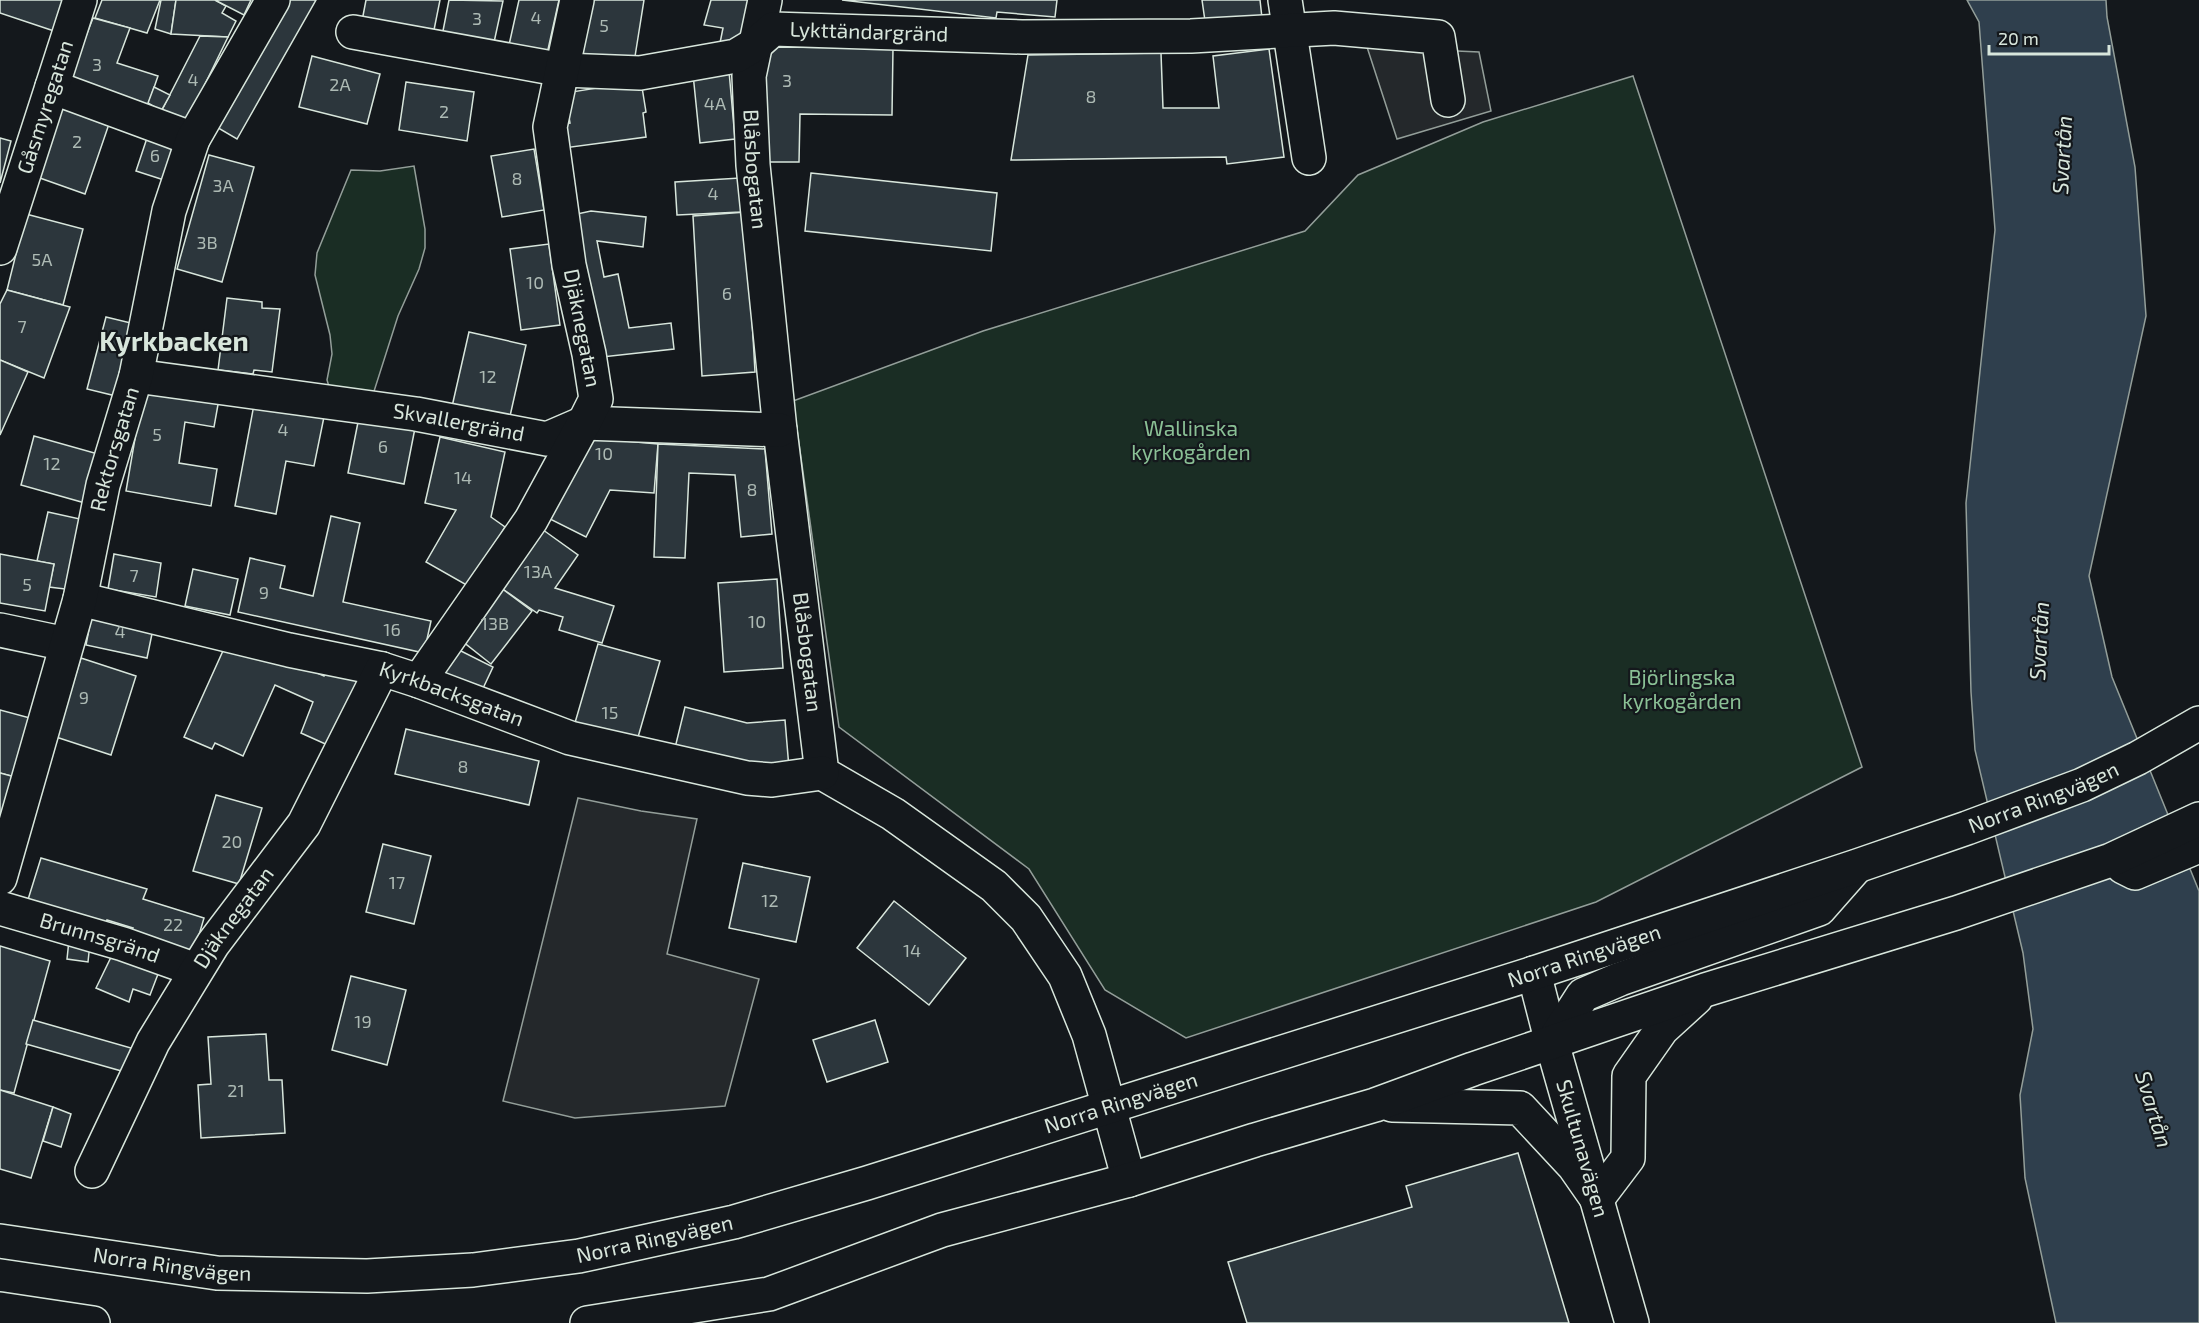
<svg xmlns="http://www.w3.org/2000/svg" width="2199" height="1323" viewBox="0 0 2199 1323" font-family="'Exo 2',sans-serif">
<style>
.green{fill:#1a2d24;stroke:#939e99;stroke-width:1.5}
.parking{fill:#24282b;stroke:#939e99;stroke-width:1.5}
.water{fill:#2f3f4d;stroke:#939e99;stroke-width:1.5}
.building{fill:#2c363c;stroke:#d8e6dc;stroke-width:1.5}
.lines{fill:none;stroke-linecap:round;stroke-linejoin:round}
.minor-casing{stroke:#d8e6dc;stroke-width:36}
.major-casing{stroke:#d8e6dc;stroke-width:36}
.minor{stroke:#14181c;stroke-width:33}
.major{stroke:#14181c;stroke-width:33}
.labels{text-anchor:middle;stroke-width:4.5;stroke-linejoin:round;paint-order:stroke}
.number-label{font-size:18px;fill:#adbab4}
.street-label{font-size:21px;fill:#d8e6dc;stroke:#14181c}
.park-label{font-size:21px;fill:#8ac095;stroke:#14181c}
.water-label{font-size:22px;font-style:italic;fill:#d8e6dc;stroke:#14181c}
.district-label{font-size:27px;font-weight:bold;fill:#d8e6dc;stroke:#14181c}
</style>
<rect width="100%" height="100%" fill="#14181c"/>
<g class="green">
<polygon points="1633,76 1862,767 1596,902 1186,1038 1105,990 1029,869 839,727 793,401 983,331 1305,231 1358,175 1483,122"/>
<polygon points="414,166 425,229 425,248 419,269 398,316 369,407 334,403 327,380 332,354 330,335 315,275 317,253 351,170 380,171"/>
</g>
<g class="parking">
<polygon points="1367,47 1479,52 1491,111 1397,139"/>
<polygon points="578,798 641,811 697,819 667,954 759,979 725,1106 575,1118 503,1101"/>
</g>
<polygon class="water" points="1967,0 2106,0 2107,17 2135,167 2146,316 2089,576 2112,677 2199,891 2199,1323 2056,1323 2025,1178 2020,1095 2033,1029 2023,953 1975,750 1971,692 1966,503 1995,230 1979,22"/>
<g class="building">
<polygon points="0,0 68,0 57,32 0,13"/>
<polygon points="102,0 160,0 147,33 95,18"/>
<polygon points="161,0 176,0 171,34 155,29"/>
<polygon points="176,0 215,0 226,6 222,13 236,21 228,37 171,34"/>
<polygon points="215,0 251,0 244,15"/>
<polygon points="278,0 316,0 237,139 208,122"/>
<polygon points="366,0 440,0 433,35 362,21"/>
<polygon points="449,0 503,1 493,47 442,36"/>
<polygon points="519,0 559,0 547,54 509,45"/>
<polygon points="582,0 644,0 633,69 573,59"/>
<polygon points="711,0 750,0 739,46 720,43 723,28 704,25"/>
<polygon points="842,0 1057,0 1055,17 997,12 996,18"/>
<polygon points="1202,0 1260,0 1262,18 1205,21"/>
<polygon points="93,18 130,28 117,63 158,76 147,108 68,82"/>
<polygon points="200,36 228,37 186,123 159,116"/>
<polygon points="762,47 893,48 892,115 800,114 799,162 761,162"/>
<polygon points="1269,49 1284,157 1227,164 1226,157 1011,160 1028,55 1161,53 1163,108 1219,108 1213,56"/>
<polygon points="312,56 380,74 367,124 299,107"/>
<polygon points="729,71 735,139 700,143 693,74"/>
<polygon points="641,81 646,112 643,113 646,137 564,148 561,124 570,123 565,93"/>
<polygon points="406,82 474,92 467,141 399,130"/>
<polygon points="154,87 170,95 161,111 148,103"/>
<polygon points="60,108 109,124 85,194 37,177"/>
<polygon points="148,135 175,143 164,180 136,171"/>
<polygon points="0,138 11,141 0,183"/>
<polygon points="534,149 544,210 502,217 491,156"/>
<polygon points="209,155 254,167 222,282 177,269"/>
<polygon points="811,173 997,193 991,251 805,231"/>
<polygon points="740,178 741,212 677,215 675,182"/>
<polygon points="591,211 646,217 643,247 597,241 604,277 618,274 629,328 671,323 674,349 593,358 563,217"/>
<polygon points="746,212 755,372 702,376 693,216"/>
<polygon points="26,214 83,229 63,305 7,290"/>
<polygon points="549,244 560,325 521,330 510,249"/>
<polygon points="7,290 70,307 44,378 0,360 0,304"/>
<polygon points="227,298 262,302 262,308 280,309 272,372 254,370 253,374 218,370"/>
<polygon points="106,317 135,324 116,396 87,389"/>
<polygon points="469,332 526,345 508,425 451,411"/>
<polygon points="0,360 28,372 0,435"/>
<polygon points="144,386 219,399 214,427 185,422 179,463 217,469 211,506 126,491"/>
<polygon points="255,399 325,412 314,466 286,461 276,514 235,506"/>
<polygon points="360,412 416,423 404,484 348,473"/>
<polygon points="34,436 98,454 85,503 21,485"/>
<polygon points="440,437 505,452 491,517 505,527 470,587 426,562 456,510 425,503"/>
<polygon points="580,437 658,444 654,493 610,490 586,537 542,515"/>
<polygon points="658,444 765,449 772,534 741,537 735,475 689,473 685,558 654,557"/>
<polygon points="48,512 80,519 65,589 49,587 54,564 37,561"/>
<polygon points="331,516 360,523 343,602 431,621 424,653 238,612 250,558 285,566 280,588 313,596"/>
<polygon points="539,527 578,555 555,588 614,606 602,643 559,630 563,617 539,610 537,613 497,585"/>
<polygon points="0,554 54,564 45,611 0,603"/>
<polygon points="114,554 161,563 156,597 108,589"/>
<polygon points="193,569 238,579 230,615 185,606"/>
<polygon points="777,579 783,668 724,672 718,583"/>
<polygon points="497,585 532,611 491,664 457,637"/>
<polygon points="92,613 154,624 147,658 86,645"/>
<polygon points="227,642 283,658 324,676 330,662 362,675 332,747 301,733 313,702 275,685 243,756 215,743 212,749 184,737"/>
<polygon points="598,644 660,661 634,751 572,733"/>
<polygon points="451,646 493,667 477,701 435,680"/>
<polygon points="81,658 136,676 111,755 56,737"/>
<polygon points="685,707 747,723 785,720 789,768 673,756"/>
<polygon points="0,710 30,718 15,777 0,773"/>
<polygon points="406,729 539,761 529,805 395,774"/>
<polygon points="0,773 15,777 4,815 0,814"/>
<polygon points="216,795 262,808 239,884 193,871"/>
<polygon points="383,844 431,856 414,924 366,912"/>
<polygon points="41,858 147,889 143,899 204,918 194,952 131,932 133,928 107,920 103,931 26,906"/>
<polygon points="743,863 810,877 796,942 729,928"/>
<polygon points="894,901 966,958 929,1005 857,948"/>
<polygon points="69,940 90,943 88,962 67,959"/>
<polygon points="0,946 50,961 14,1093 0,1090"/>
<polygon points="116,947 163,961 150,995 133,989 129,1002 96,988"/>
<polygon points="351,976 406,990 387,1065 332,1050"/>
<polygon points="33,1020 131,1048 125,1072 26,1044"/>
<polygon points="875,1020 888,1062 827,1082 813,1040"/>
<polygon points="266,1034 269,1080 282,1080 285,1133 201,1138 198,1085 211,1084 208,1037"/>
<polygon points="0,1090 53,1107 31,1178 0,1169"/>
<polygon points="53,1107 71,1114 61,1147 43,1141"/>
<polygon points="1518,1153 1569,1323 1247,1323 1228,1262 1412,1207 1406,1186"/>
</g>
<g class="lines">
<g class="minor-casing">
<g id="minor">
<path id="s1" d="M765,0L749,76L753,165L780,430L822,773L893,814L994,886L1026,918L1065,976L1089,1035L1129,1180"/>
<polyline points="1285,0 1309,158"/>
<path id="s2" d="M353,32L563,70L640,73L736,56L756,44L773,29L1022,37L1191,36L1334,28L1438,37L1448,100"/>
<polyline points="52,87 193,139"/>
<path id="s3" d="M0,248L80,0"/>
<path id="s4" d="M136,376L416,414L547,439L584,423L780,430"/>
<path id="s5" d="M80,599L289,650L382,669L419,681L570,738L747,778L772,780L822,773"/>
<polyline points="0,630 66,644"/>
<polyline points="419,681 531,520 584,423 596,399 589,354 569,265 550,127 577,0"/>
<path id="s6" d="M0,878L80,599L103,485L136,376L169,211L193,139L273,0"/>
<path id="s7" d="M0,908L123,944L196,970"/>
<path id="s8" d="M1534,973L1552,1043L1632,1323"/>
<path id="s9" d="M92,1171L153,1042L213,944L304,824L382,669"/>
</g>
</g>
<g class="major-casing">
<g id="major">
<polyline points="2123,867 2135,873 2199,846"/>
<polyline points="1552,1043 1583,995 1620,979 1819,909 1856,867"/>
<polyline points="1392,1105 1520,1108 1574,1166 1597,1199 1628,1158 1629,1076 1662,1029 1696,998"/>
<path id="s10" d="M0,1241L217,1273L367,1276L473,1270L579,1256L734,1222L867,1183L1534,973L1857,866L1967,828L2082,785L2138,758L2199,723"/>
<polyline points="0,1309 93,1323"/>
<polyline points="587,1323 769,1294 942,1230 1129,1180 1255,1140 1375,1105 1473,1069 1705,990 1956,913 2111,860 2199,819"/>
</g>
</g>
<use href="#minor" class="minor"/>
<use href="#major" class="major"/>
</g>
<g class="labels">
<g class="number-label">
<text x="536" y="24">4</text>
<text x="477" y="25">3</text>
<text x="604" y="32">5</text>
<text x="97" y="71">3</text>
<text x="193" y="86">4</text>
<text x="787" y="87">3</text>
<text x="340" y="91">2A</text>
<text x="1091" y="103">8</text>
<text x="715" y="110">4A</text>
<text x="444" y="118">2</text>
<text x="77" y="148">2</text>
<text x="155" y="162">6</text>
<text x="517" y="185">8</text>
<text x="223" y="192">3A</text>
<text x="713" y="200">4</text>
<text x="207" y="249">3B</text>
<text x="42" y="266">5A</text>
<text x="535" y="289">10</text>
<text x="727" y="300">6</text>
<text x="22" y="333">7</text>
<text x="488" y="383">12</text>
<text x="283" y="436">4</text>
<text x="157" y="441">5</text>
<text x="383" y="453">6</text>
<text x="604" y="460">10</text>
<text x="52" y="470">12</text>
<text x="463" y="484">14</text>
<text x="752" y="496">8</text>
<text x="538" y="578">13A</text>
<text x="134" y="582">7</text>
<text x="27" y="591">5</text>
<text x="264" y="599">9</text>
<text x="757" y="628">10</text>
<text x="495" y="630">13B</text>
<text x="392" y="636">16</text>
<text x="120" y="638">4</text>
<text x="84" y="704">9</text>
<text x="610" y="719">15</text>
<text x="463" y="773">8</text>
<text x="232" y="848">20</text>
<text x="397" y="889">17</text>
<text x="770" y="907">12</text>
<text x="173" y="931">22</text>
<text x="912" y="957">14</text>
<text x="363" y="1028">19</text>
<text x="236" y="1097">21</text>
</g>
<g class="street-label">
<text dy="7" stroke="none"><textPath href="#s2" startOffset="530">Lykttändargränd</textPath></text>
<text dy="7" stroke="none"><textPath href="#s3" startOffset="148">Gåsmyregatan</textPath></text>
<text dy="7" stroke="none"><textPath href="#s1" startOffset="171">Blåsbogatan</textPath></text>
<text transform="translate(582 328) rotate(79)" y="7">Djäknegatan</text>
<text dy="7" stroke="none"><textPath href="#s4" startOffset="326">Skvallergränd</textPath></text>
<text dy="7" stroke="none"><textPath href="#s6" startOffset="444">Rektorsgatan</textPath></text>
<text dy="7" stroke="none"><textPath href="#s1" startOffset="657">Blåsbogatan</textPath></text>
<text dy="7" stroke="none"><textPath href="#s5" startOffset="384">Kyrkbacksgatan</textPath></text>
<text dy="7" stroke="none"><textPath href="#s10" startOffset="2118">Norra Ringvägen</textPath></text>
<text dy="7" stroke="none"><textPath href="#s9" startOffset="291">Djäknegatan</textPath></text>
<text dy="7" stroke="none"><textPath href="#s7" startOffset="104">Brunnsgränd</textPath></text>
<text dy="7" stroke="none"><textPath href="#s10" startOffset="1632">Norra Ringvägen</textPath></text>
<text dy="7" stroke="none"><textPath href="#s10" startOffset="1146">Norra Ringvägen</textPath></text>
<text dy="7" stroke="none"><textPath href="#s8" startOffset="182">Skultunavägen</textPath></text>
<text dy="7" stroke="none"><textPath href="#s10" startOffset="660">Norra Ringvägen</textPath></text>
<text dy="7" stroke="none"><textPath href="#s10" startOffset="174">Norra Ringvägen</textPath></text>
</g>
<g class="park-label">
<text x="1191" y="436">Wallinska<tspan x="1191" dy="24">kyrkogården</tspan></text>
<text x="1682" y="685">Björlingska<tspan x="1682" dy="24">kyrkogården</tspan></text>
</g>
<g class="water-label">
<text transform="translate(2062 155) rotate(-87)" y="8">Svartån</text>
<text transform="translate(2039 641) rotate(-87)" y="8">Svartån</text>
<text transform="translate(2154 1109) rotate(73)" y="8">Svartån</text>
</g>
<g class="district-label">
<text x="174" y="351">Kyrkbacken</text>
</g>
</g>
<path d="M1989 45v9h120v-9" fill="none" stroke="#d8e6dc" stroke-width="3"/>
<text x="1998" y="45" font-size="18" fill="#d8e6dc" stroke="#14181c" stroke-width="4.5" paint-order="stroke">20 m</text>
</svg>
